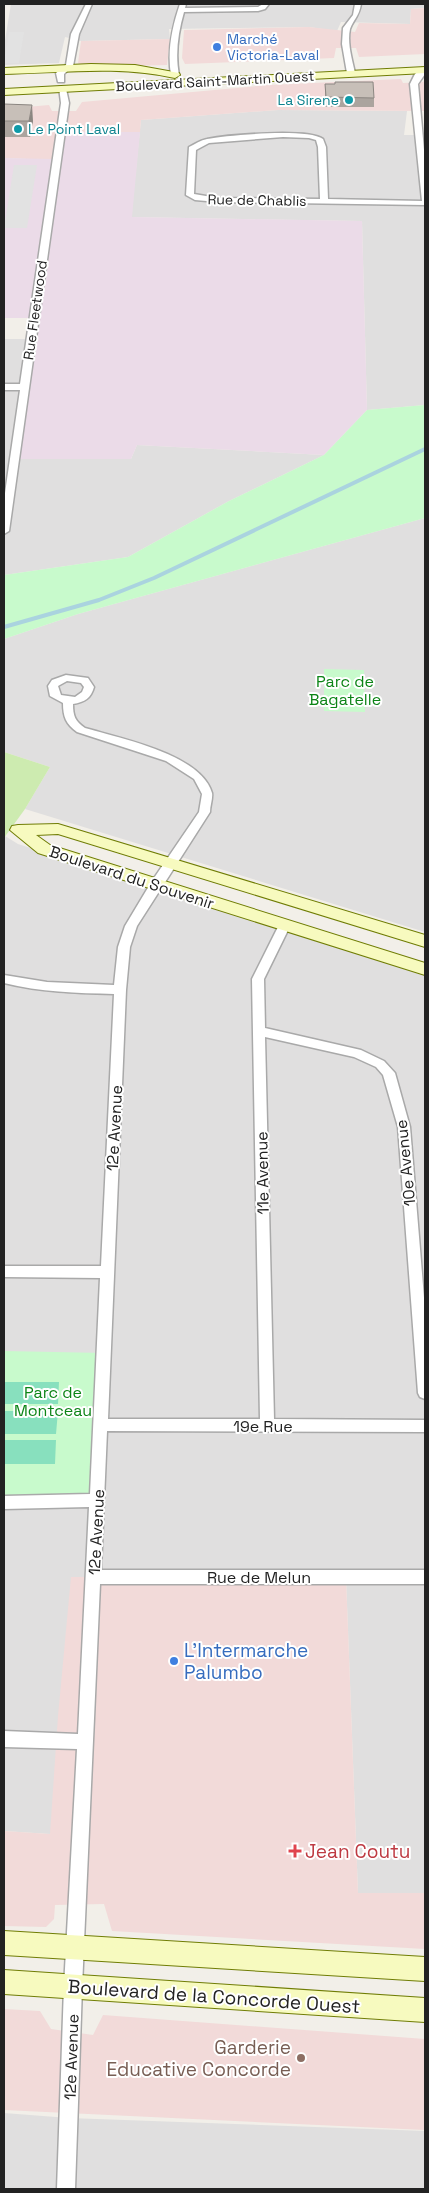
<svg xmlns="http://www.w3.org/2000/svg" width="429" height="2193" font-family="'Space Grotesk',sans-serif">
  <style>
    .residential { fill: #e0dfdf }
    .commercial { fill: #f2dad9 }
    .industrial { fill: #ebdbe8 }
    .grass { fill: #cdebb0 }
    .park { fill: #c8facc }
    .pitch { fill: #88e0be }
    .parking { fill: #e2e2e2 }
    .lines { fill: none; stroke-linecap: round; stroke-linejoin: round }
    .stream { stroke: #aad3df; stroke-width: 4 }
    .street-casing { stroke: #a9a9a9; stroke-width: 3 }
    .secondary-casing { stroke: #707d05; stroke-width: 2 }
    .street { fill: #fff; fill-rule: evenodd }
    .secondary { fill: #f7fabf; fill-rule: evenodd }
    .wall { fill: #aba49e }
    .shaded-wall { fill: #8b8681 }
    .building { fill: #c7bfb8; stroke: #8b8681 }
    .shop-dot { fill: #3f7fe0; stroke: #fff; stroke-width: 2 }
    .culture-dot { fill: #0f9aa8; stroke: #fff; stroke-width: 2 }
    .health-dot { fill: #e0444e; stroke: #fff; stroke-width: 2 }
    .education-dot { fill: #8d6e63; stroke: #fff; stroke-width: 2 }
    .labels { text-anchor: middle; stroke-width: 4; stroke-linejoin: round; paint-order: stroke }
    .far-shop-label { font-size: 14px; fill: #366cbe; stroke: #fff; text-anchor: start }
    .far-street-label { font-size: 14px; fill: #222; stroke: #fff }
    .far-culture-label { font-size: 14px; fill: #0d838f; stroke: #fff; text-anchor: end }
    .park-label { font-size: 16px; fill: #0c8416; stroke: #fff }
    .street-label { font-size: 16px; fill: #222; stroke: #fff }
    .near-shop-label { font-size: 19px; fill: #366cbe; stroke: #fff; text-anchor: start }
    .near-health-label { font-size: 19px; fill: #be3a42; stroke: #fff; text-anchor: start }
    .near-street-label { font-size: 19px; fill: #222; stroke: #fff }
    .near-education-label { font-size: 19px; fill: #785e54; stroke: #fff; text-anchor: end }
  </style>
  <rect width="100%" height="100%" fill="#f2efe9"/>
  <path class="residential" d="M11,4H425V8L411,9L410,24L341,22L337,31L309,27L169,29L170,39L81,41L65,37L59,63L4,65V46Z
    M278,110L407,111L404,135H425V405L367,410L362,221L131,217L141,120Z
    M4,339H30L14,459H131L137,445L324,455L229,501L128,557L4,575Z
    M425,518V932L25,809L50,767L4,752V639L78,614Z
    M5,836L18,844L425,974V1893H358L346,1578L50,1834L4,1831Z
    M4,2113L69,2118L425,2131V2189H4Z"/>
  <path class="commercial" d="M425,8V54L359,57L356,48H336L334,58L185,64L182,58L184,30L309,27L355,32L359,23L410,24L411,9Z
    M170,39L167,65L85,67L78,63L81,41Z
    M401,79L403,83L423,82L425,79V111L278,110L141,120L140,132H58L53,160L4,158V109L49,105L52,111H76L82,102L269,85Z
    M71,1577H346L358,1893H425V1949L112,1931L104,1904L55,1905L54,1919L46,1927L4,1926V1831L50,1834L58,1716Z
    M4,2009L40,2011L51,2029L93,2035L103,2015L425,2039V2130L4,2110Z"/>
  <path class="industrial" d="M57,132H140L132,217L362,221L367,410L324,455L137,445L131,459H13L31,318H4V158L53,159Z"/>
  <path class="grass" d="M4,752L50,767L25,809L4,838Z"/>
  <path class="park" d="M425,405V518L78,614L4,639V575L128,557L229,501L324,455L367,410Z
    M324,669L364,670L365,712L324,711Z
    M4,1351L104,1353L97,1500L4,1502Z"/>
  <path class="pitch" d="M4,1382H59L58,1404H4Z
    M4,1411H58L56,1434H4Z
    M4,1440H56L55,1464H4Z"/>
  <path class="parking" d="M9,32H24L19,63H4Z
    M14,165H37L27,228H4Z"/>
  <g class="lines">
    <path class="stream" d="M4,627L99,600L154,578L425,449"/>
    <defs>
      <path id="street" d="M86,4H92L79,34L73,66L64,74V82H58L56,73L66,65L71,34Z
        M180,4H186L185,8L258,7L263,4H269L265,9L258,11L184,12C178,33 175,54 179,75L175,77L171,75C167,51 172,27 180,4Z
        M355,4H361C359,17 353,20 350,29C347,43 352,59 355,73L351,75L347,73L342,44L343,28L353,15Z
        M422,68H425V74L418,84L425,161V205L218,202L195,200L186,195L189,147C195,144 201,140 207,139C227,135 308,128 323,139L326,147L328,199L422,201L410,84L415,74ZM283,137L309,138L316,140L318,147L320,199L218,198L194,194L196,150L209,143Z
        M59,87L66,89L69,103L9,531L4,534V500L20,390H4V384H20L61,103Z
        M66,675L88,678L94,687C91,698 85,702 73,704C73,716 75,721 85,728C119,738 201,754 212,793C213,798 210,806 210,812L137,926L130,947L126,990L108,1419H260L252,979L280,923H288L290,926L264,979L265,1028L361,1050L384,1061L395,1073L410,1127L425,1310V1399L420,1397L418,1393L398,1127L383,1075L376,1067L354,1057L265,1037L274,1419L425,1420V1432L107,1431L101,1570H425V1584H100L82,1987L75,2189H57L64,1987L77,1749L4,1747V1731L78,1734L89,1507L4,1509V1496L90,1494L100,1278L4,1277V1266H101L114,994C77,993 40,992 4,983V975L47,982L114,985L118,947L125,926L152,881L199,812L202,794L194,779L166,761L77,732C66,724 63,717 63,703L50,696L48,686L52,680ZM67,681L81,683L84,687L82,692L75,697L61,695L58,686Z"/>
      <path id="secondary" d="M91,64L135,65L179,73L180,75L175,78C118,65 61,73 4,74V68Z
        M425,67V73L4,95V89Z
        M58,824L425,935V947L58,834L36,835L50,845L425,963V975L38,853L10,830L12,826L18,825Z
        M4,1931L425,1957V1981L4,1955Z
        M4,1970L425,1998V2022L4,1994Z"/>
    </defs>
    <use href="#street" class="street-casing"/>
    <use href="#secondary" class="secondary-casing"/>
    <use href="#street" class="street"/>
    <use href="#secondary" class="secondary"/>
  </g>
  <path class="wall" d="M325,84L374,98V107H325Z
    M4,104L33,121L30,137H4Z"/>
  <path class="shaded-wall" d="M32,105L33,121L30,137L29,121Z"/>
  <path class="building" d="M335,82H373L374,98L326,97L325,84H335Z
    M4,104L32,105L29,121H4Z"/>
  <g class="shop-dot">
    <circle cx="217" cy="47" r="5"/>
    <circle cx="174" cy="1661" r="5"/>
  </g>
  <g class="culture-dot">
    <circle cx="349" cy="100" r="5"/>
    <circle cx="18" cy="129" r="5"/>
  </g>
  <path class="health-dot" d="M292.5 1843.5h5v5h5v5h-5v5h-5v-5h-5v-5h5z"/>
  <circle class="education-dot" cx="301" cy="2058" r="5"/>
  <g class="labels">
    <g class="far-shop-label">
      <text x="227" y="44">Marché<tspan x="227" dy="16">Victoria-Laval</tspan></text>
    </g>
    <g class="far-street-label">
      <text transform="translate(215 81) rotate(-3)" y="5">Boulevard Saint-Martin Ouest</text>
      <text transform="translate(257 200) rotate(1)" y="5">Rue de Chablis</text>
      <text transform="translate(35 310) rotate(-82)" y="5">Rue Fleetwood</text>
    </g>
    <g class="far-culture-label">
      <text x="339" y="105">La Sirene</text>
      <text x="28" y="134" text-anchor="start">Le Point Laval</text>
    </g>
    <g class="park-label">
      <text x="345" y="687">Parc de<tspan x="345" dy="18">Bagatelle</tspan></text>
      <text x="53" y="1398">Parc de<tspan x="53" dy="18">Montceau</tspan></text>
    </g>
    <g class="street-label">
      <text transform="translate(132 877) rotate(18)" y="6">Boulevard du Souvenir</text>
      <text transform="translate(114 1128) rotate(-87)" y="6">12e Avenue</text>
      <text transform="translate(405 1163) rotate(-96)" y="6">10e Avenue</text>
      <text transform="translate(262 1173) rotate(-91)" y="6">11e Avenue</text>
      <text x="263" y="1432">19e Rue</text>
      <text transform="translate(96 1532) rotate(-87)" y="6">12e Avenue</text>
      <text x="259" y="1583">Rue de Melun</text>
      <text transform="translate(71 2057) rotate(-88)" y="6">12e Avenue</text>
    </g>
    <g class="near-shop-label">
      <text x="184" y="1657">L'Intermarche<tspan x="184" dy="22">Palumbo</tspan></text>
    </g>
    <g class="near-health-label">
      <text x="305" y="1858">Jean Coutu</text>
    </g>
    <g class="near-street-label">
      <text transform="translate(214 1996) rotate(4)" y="7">Boulevard de la Concorde Ouest</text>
    </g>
    <g class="near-education-label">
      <text x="291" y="2054">Garderie<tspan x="291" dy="22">Educative Concorde</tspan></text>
    </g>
  </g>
  <rect width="429" height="2193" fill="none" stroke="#222222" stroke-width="10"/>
</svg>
